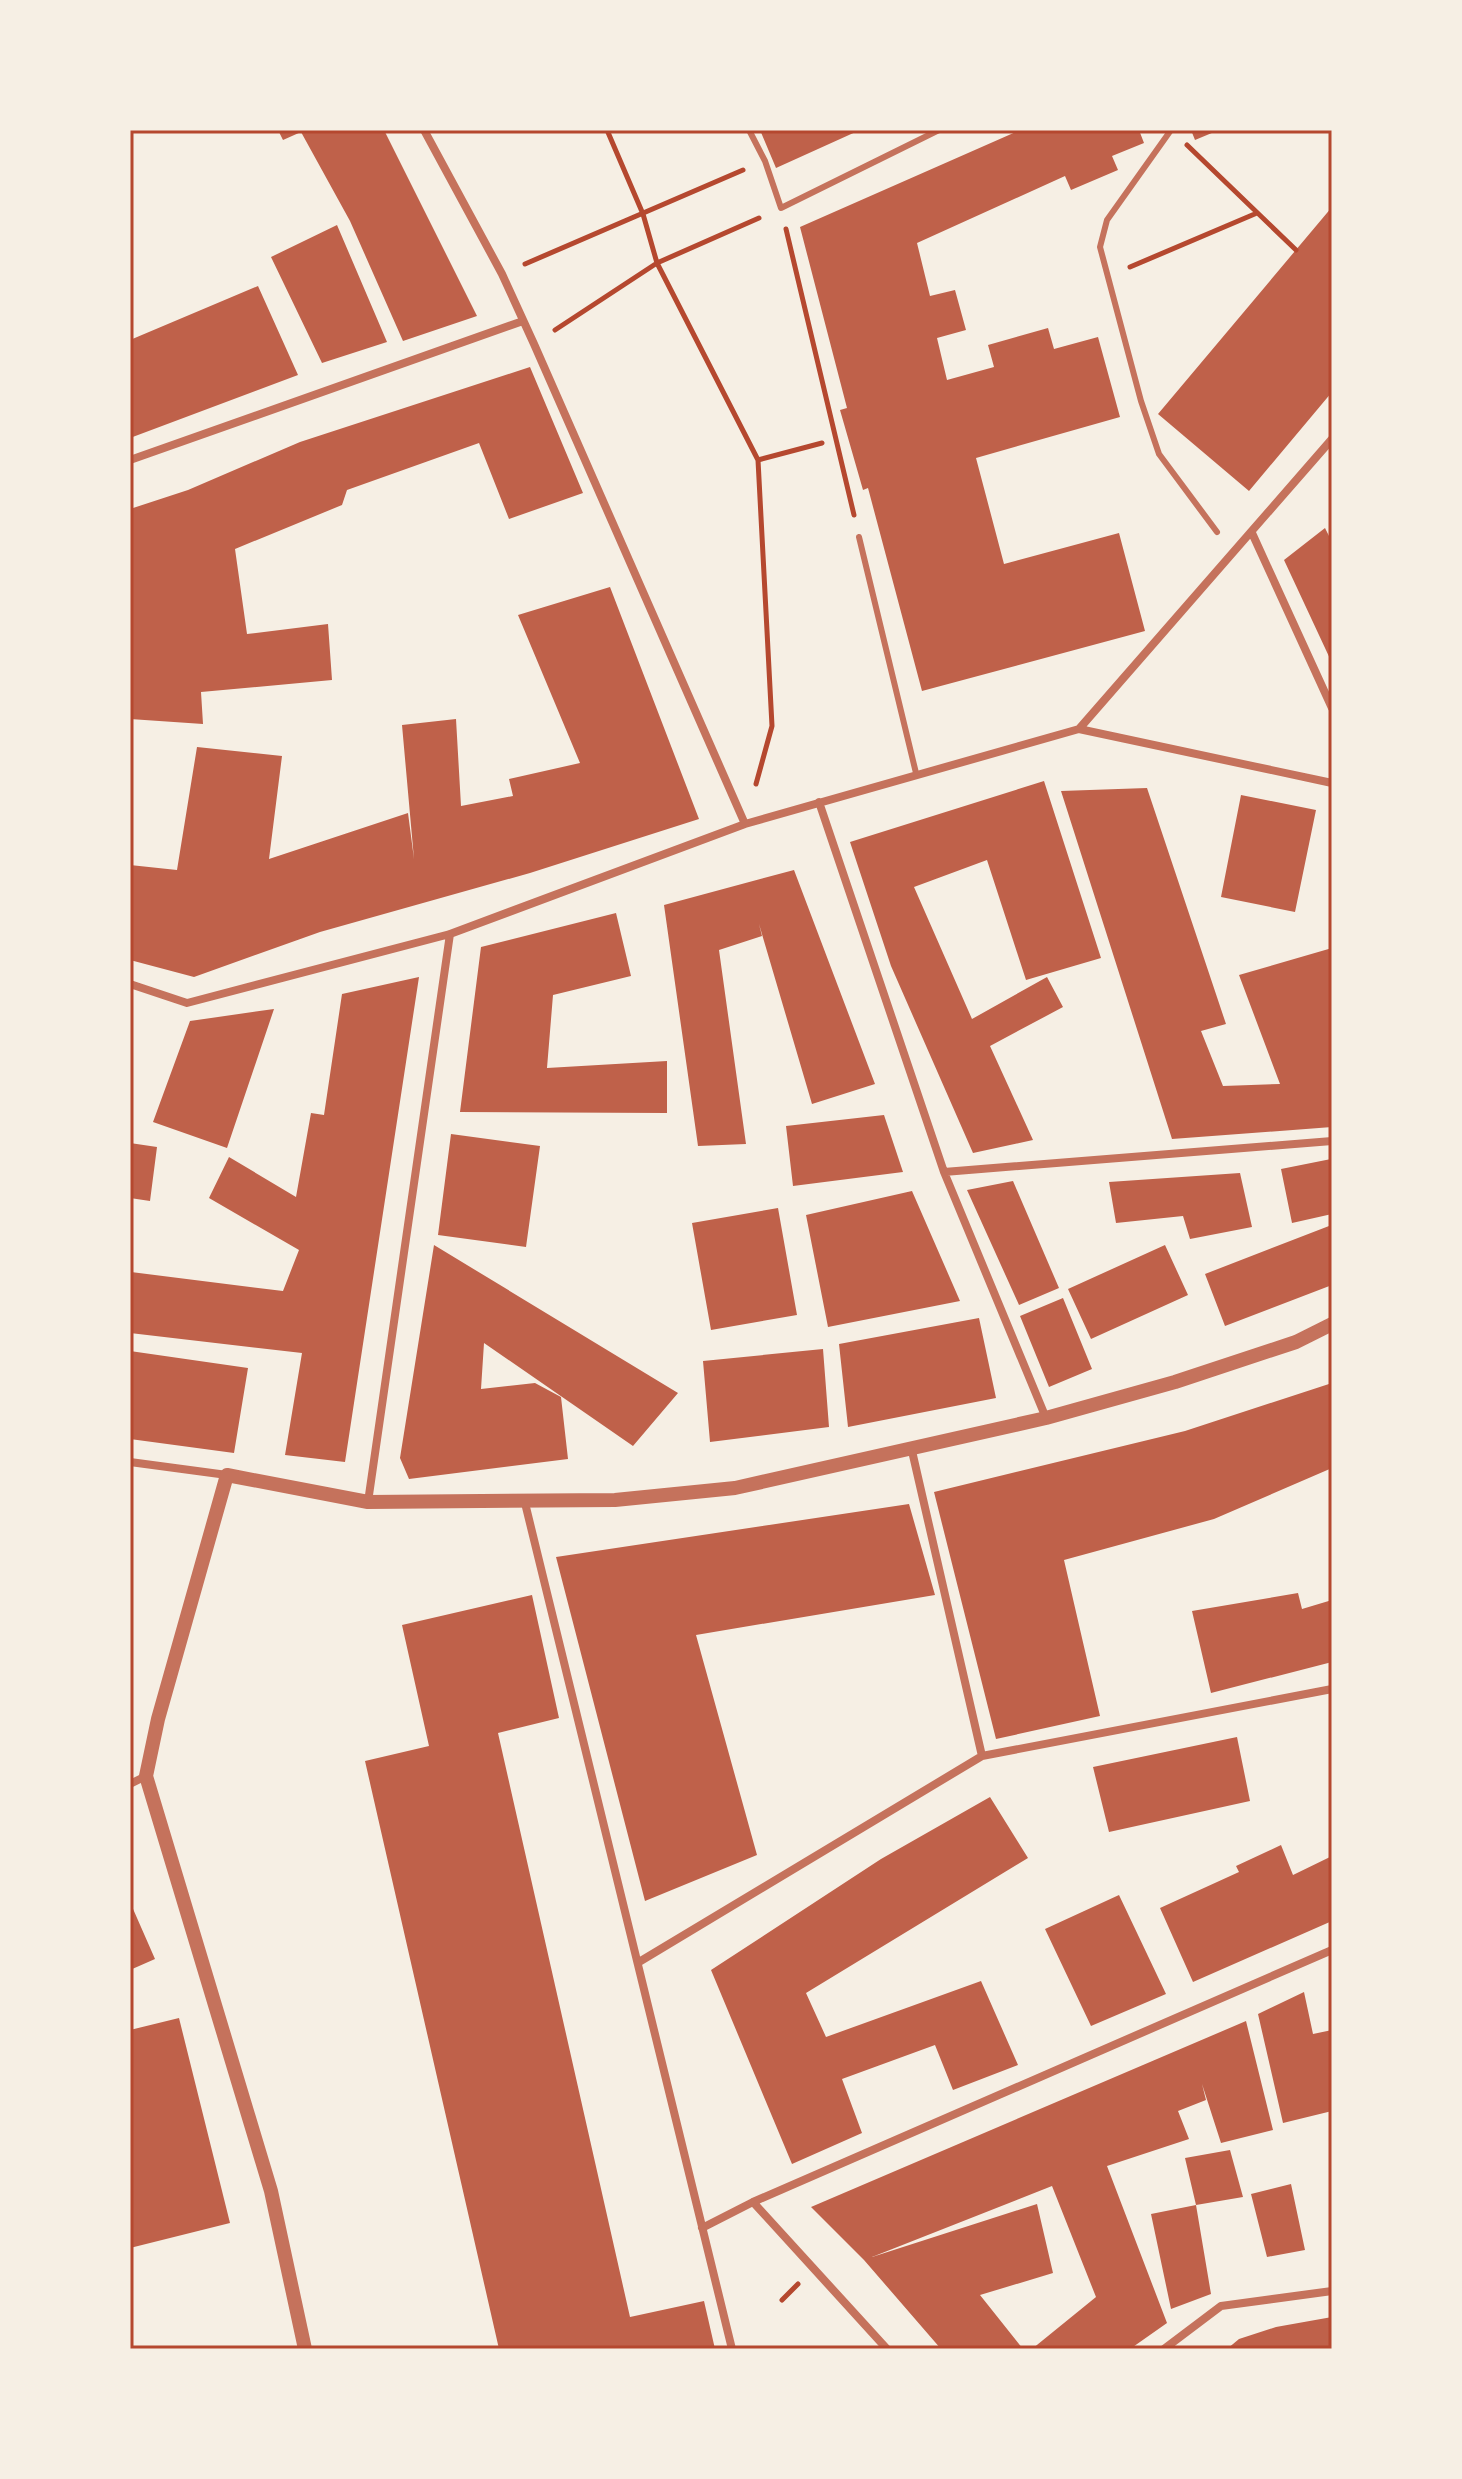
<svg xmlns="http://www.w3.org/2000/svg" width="1462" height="2479" font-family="'Playfair Display',serif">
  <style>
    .building { fill: #bf614a }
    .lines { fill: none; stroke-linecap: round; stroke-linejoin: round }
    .path { stroke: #b5482f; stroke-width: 5 }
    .service { stroke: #c5725c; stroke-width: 6 }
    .minor { stroke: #c5725c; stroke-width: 8 }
    .tertiary { stroke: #c5725c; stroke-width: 14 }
    .neatline { fill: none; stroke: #b5482f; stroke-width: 3 }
  </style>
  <rect width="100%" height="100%" fill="#f6efe4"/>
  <path class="building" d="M278,130H384L477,316L403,341L350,221L301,132L283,140Z
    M760,130H860L776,168Z
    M1020,130H1139L1144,143L1112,156L1118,170L1071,190L1065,176L917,243L930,296L955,290L966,330L937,338L947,380L994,367L988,345L1048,328L1054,349L1098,337L1120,417L976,458L1004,564L1119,533L1145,631L922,691L868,488L863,490L840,410L847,408L800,227Z
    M1191,130H1219L1195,140Z
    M1332,207V392L1249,491L1158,414Z
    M337,225L387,342L322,363L271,257Z
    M258,286L298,375L130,438V340Z
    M530,367L583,493L509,519L479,443L347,490L342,505L235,549L247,634L328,624L332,680L201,692L203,724L130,719V509L188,490L300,442Z
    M1325,528L1332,542V663L1284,560Z
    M610,587L699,819L530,873L320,932L194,977L130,960V865L177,870L197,747L282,756L269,859L408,813L414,859L402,725L456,719L461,806L513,796L509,779L580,763L518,615Z
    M1044,781L1101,958L1026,980L987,860L914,887L972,1019L1047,977L1063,1007L990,1046L1033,1140L973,1153L891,966L850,842Z
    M1147,788L1226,1024L1201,1031L1223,1086L1280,1084L1239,975L1332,948V1127L1172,1139L1061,791Z
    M1241,795L1316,810L1295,912L1221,897Z
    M794,870L875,1084L812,1104L759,924L762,936L719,950L746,1144L698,1146L664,905Z
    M616,913L631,976L553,995L547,1068L667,1061V1113L460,1112L481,947Z
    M419,977L345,1462L285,1455L302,1353L130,1333L131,1272L283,1291L299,1250L209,1198L229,1157L296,1197L311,1113L324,1115L342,994Z
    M274,1009L227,1148L153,1122L190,1021Z
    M884,1115L903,1172L793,1186L786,1126Z
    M451,1134L540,1146L526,1247L438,1235Z
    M130,1143L157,1147L150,1201L130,1198Z
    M1331,1159L1332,1214L1292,1223L1281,1169Z
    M1240,1173L1252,1227L1190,1239L1183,1216L1116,1223L1109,1182Z
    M1013,1181L1059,1288L1019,1305L967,1190Z
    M912,1191L960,1301L828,1327L806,1215Z
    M778,1208L797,1315L711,1330L692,1223Z
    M1329,1226L1332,1285L1225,1326L1205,1274Z
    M434,1245L678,1393L633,1446L484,1343L481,1389L535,1383L561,1397L568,1459L409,1479L400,1458Z
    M1165,1245L1188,1295L1091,1339L1068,1289Z
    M1063,1298L1092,1369L1049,1387L1020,1316Z
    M979,1318L996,1398L848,1427L839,1344Z
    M823,1349L829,1427L710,1442L703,1361Z
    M130,1351L248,1368L234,1453L130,1439Z
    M1332,1383V1468L1214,1519L1064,1560L1100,1716L996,1739L934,1492L1185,1431Z
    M909,1504L935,1595L696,1635L757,1855L645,1901L556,1557Z
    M1298,1593L1302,1609L1332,1600V1662L1211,1693L1192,1611Z
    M532,1595L559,1718L498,1733L630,2317L704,2301L715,2349H577L576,2346L499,2349L365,1761L429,1746L402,1625Z
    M1237,1737L1250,1801L1109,1832L1093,1767Z
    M990,1797L1028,1858L806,1993L826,2037L981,1981L1018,2065L953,2090L935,2045L842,2079L862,2133L792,2164L711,1970L881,1859Z
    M1281,1845L1293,1875L1332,1856V1921L1193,1982L1160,1908L1239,1872L1236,1866Z
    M1119,1895L1166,1994L1091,2026L1045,1929Z
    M130,1902L155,1959L130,1970Z
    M1304,1992L1313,2034L1332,2030V2111L1283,2123L1258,2014Z
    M179,2018L230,2223L130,2248V2030Z
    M1246,2021L1273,2130L1221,2143L1202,2084L1206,2100L1178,2111L1189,2139L1107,2166L1167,2323L1130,2349H1032L1096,2297L1052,2186L872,2257L1037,2204L1053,2273L980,2295L1023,2349H941L864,2260L811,2207Z
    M1230,2150L1243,2197L1196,2205L1211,2294L1171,2309L1151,2214L1196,2205L1185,2158Z
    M1291,2184L1305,2250L1267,2257L1251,2194Z
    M1332,2317V2349H1227L1239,2339L1276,2327Z"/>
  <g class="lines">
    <path class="path" d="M607,130L643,214L657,263L758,460L772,726L756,784
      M1187,145L1296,250
      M786,229L854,515
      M525,264L743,170
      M1130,267L1257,213
      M555,330L657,263L759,218
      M758,460L822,443
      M782,2300L798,2284"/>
    <path class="service" d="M749,130L765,161L781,208L939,130
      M1171,130L1107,220L1100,247L1141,401L1159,454L1217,532
      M859,537L916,773"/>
    <path class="minor" d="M424,130L502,274L534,344L745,824
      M130,460L523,321
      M1252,533L1332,708
      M1079,729L1332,439
      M819,802L944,1172L1046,1418
      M130,984L187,1003L450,934L745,824L1079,729L1332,783
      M944,1172L1332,1141
      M912,1451L982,1756
      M130,1462L227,1475
      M368,1502L450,934
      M525,1503L732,2349
      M130,1784L146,1776
      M639,1962L982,1756L1332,1689
      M753,2202L887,2349
      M702,2228L753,2202L1332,1950
      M1164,2349L1221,2306L1332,2291"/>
    <path class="tertiary" d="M305,2349L271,2191L146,1776L158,1719L227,1475L368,1502L615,1500L735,1488L1046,1418L1175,1382L1296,1342L1332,1324"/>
  </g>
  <rect width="1462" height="2479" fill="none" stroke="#f6efe4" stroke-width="264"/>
  <rect x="132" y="132" width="1198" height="2215" class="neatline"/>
</svg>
